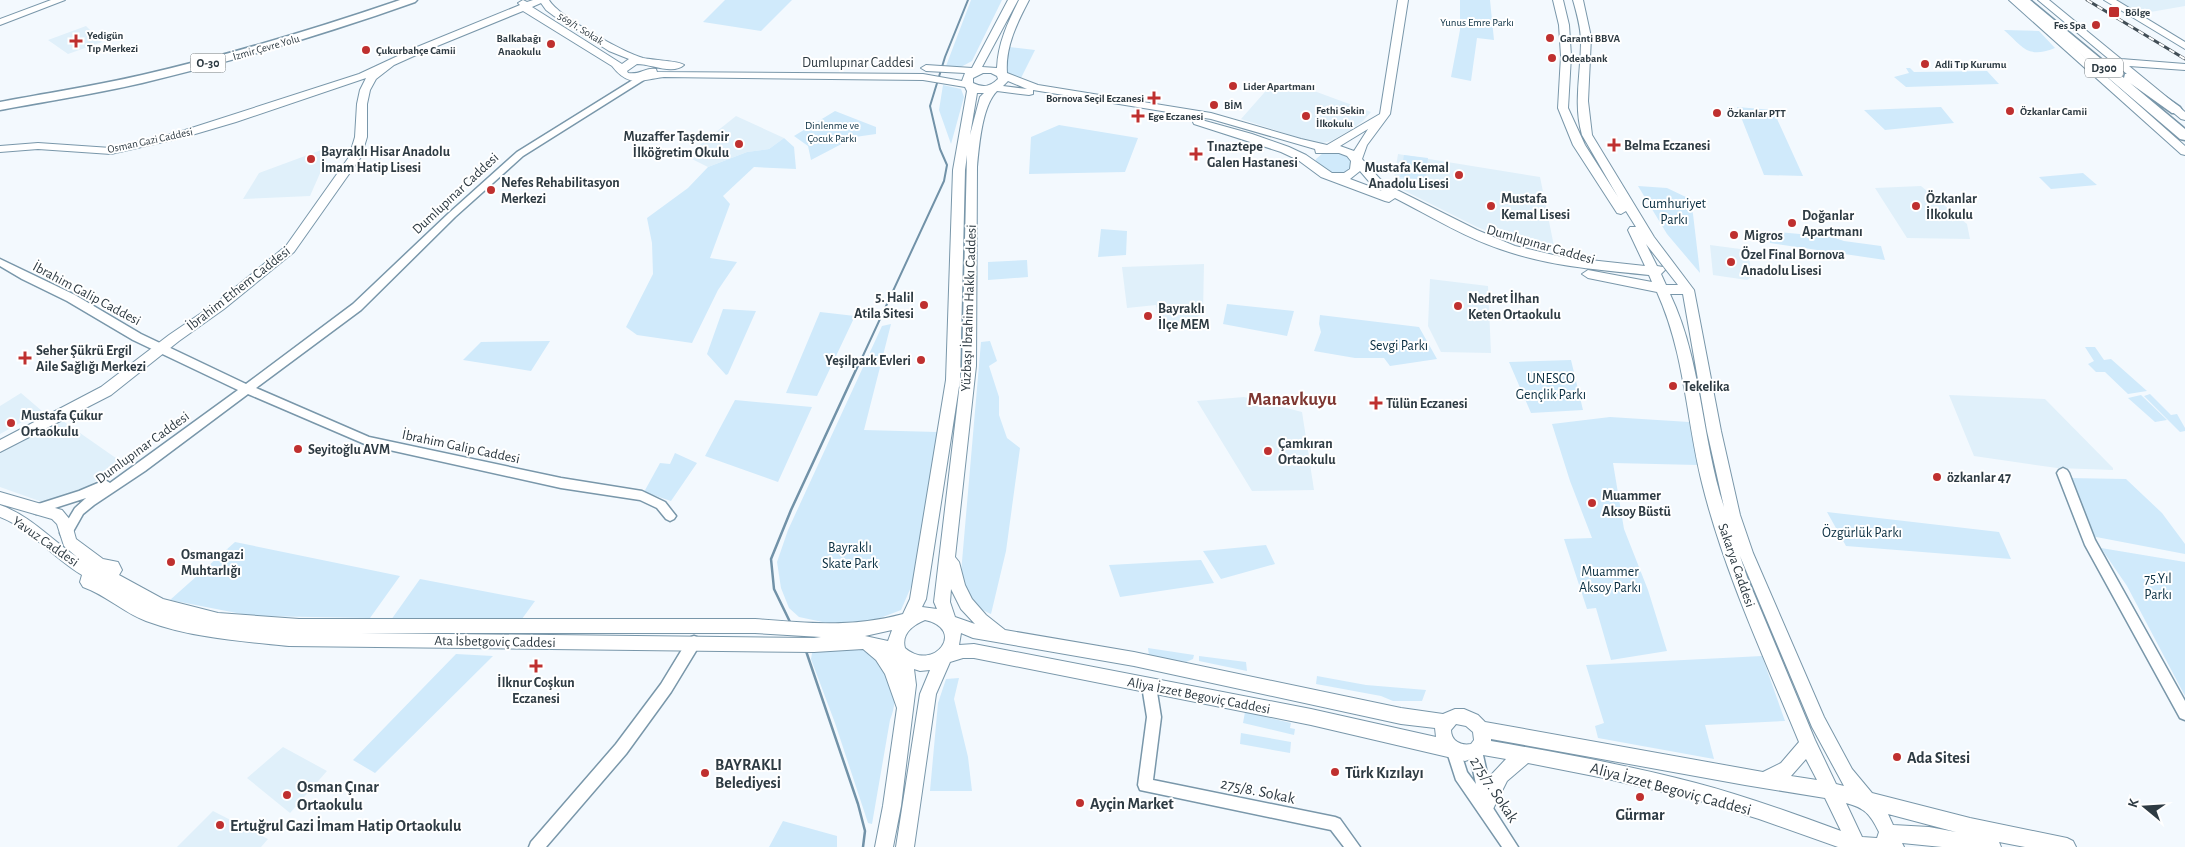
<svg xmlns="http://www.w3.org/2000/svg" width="2185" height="847" font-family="'Alegreya Sans',sans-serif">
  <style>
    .built { fill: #e0f0fa }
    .green { fill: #d0eafb }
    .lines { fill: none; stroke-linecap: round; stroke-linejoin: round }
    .stream-far1 { stroke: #7192a8; stroke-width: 2 }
    .stream { stroke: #7192a8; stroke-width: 2.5 }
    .minor-casing { stroke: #7997aa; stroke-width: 3 }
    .major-casing { stroke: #7997aa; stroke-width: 2 }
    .highway-casing { stroke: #7997aa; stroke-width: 3 }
    .minor { fill: #fff; fill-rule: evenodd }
    .major { fill: #fff; fill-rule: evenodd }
    .highway { fill: #fff; fill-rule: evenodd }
    .rail-casing { stroke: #424e56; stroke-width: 3 }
    .rail { stroke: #fff; stroke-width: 2; stroke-dasharray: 6; stroke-linecap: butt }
    .poi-dot { fill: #bf302f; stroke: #fff; stroke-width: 2 }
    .labels { text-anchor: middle; stroke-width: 4; stroke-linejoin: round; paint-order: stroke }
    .far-poi-label { font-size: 11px; font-weight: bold; fill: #2e3b43; stroke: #fff; text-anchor: start }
    .far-park-label { font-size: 11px; fill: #0a2f42; stroke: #fff }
    .far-street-label { font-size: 11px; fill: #2e3b43; stroke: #fff }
    .shield { fill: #fff; stroke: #6d767b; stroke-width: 1 }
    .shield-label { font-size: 12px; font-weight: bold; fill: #2e3b43 }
    .street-label { font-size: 14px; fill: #2e3b43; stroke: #fff }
    .poi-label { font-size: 14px; font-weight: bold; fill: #2e3b43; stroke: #fff; text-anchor: start }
    .park-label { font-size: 14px; fill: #0a2f42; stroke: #fff }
    .near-poi-label { font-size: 16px; font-weight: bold; fill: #2e3b43; stroke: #fff; text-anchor: start }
    .near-street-label { font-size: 16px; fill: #2e3b43; stroke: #fff }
    .district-label { font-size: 19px; font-weight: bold; fill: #7e3732; stroke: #fff }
  </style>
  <rect width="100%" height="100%" fill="#f3f9fe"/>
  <path class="built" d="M2115,0H2185V6L2139,14Z
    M86,26L102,42L68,54L48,40Z
    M1271,85L1306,88L1371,112L1363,121L1352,129L1331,141L1318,144L1241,119Z
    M736,116L784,138L769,149L747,152L708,167L686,156Z
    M332,146L310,196L243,199L259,173Z
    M1398,154L1540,177L1555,251L1516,242L1477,227L1393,185Z
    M1921,186L1967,224L1970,239L1907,238L1875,188Z
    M1710,245L1748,250L1752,277L1747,280L1713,275Z
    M1204,264L1203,313L1192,321L1160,326L1156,305L1127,308L1122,267Z
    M1430,279L1488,286L1491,353L1441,352L1428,326Z
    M21,393L42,411L0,434V406Z
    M1949,395L2045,399L2113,468V470L2057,468L1974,456Z
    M1244,397L1302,412L1314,490L1252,491L1197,401Z
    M60,419L123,463L78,493L45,503L0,487V453Z
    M283,747L327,771L290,813L247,778Z
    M213,811L268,839L261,847H177Z"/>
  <path class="green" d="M725,0H792L761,31L703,22Z
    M971,0H1002L972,61L959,68L946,66Z
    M1460,0H1490L1494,40L1477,38L1471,81L1451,77L1460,30Z
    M2004,30L2039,31L2055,48C2027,59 2023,47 2004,30Z
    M1009,47L1035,50L1020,80L1010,76L1005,69Z
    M1906,68H1910L1914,72L1987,71L1999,84L1906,87L1894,77L1909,73Z
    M943,85L961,89L964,97L951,144L939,110Z
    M1737,107L1773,110L1803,176L1764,175Z
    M1941,107L1954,123L1885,130L1864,110Z
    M835,111L876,127V134L855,137L811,160L808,146L794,136Z
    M1059,125L1138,138L1125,172L1029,174L1031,137Z
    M784,138L794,147L796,169L754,167L723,196L730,204L710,258L737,262L718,290L692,343L637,335L626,327L653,274L652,243L647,218L688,188L708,167L747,152L769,149Z
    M1336,152L1347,156L1354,163L1348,173L1331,175L1315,163L1316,159L1323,153Z
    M1404,155L1428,158L1425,180L1400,177Z
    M2083,173L2097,185L2051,189L2039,177Z
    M1638,186L1667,188L1688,198L1693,214L1700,273L1667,234Z
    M1101,229L1127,231L1126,255L1098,257Z
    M1768,231L1832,237L1844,241L1881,246L1885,260L1770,243Z
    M1027,260L1028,277L988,280V262Z
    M1227,304L1294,311L1287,336L1223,324Z
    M723,309L756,311L728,374L726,375L707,354Z
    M820,312L855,316L817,396L786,393Z
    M1320,315L1419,327L1437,359L1390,366L1384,358H1355L1314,351L1321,332L1319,324Z
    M891,324L864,430L937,432L914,580L901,610L875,620L832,624L799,617L789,608L781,588L777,562L788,530L882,326Z
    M550,341L531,371L463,360L481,342Z
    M990,341L997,361L989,366L999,397V415L1007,438L1020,448L1006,551L991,614C969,604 967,595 961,573L981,342Z
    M2085,347H2095L2104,360L2111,359L2147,391L2128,394L2105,372H2096L2088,364L2094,361Z
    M1571,360L1583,410L1531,413L1509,362Z
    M2150,394L2171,415L2177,414L2185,428V431L2180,432L2144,396Z
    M2141,395L2167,420L2155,422L2128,398Z
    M735,400L812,407L778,482L705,456Z
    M1610,417L1689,422L1698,465L1613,463L1624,529L1648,590L1667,651L1611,660L1596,608L1587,609L1564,539L1592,538L1570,481L1552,424Z
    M675,453L697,463L671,501L644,492L660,463L670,464Z
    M2067,478L2126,479L2162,513L2185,544V554L2091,536Z
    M1827,512L1999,532L2011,559L1846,546Z
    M235,542L400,576L370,618L252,616L170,600Z
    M1266,545L1275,564L1221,579L1203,551Z
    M2101,548L2185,562V696L2127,586Z
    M1201,560L1214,583L1120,597L1109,565Z
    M420,579L535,601L519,623L391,620Z
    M826,646C835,646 852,643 861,646C873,652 893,684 894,697C895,705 893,712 890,720L872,824L868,823L835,723L811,659L812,653Z
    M1148,648L1194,655L1193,659L1186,662L1149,656Z
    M456,654L493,656L375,773L353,760Z
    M1199,656L1246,662L1247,671L1199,661Z
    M1762,656L1785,721L1705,725L1714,759L1598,738L1595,726L1604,723L1586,665Z
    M1317,676L1366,685L1426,690L1422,701H1393L1381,696L1316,684Z
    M959,678L954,699L968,757L972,791H930L938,703L946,679Z
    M1245,712L1291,723L1290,728L1295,729L1294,735L1243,723Z
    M1241,733L1291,742L1290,753L1240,744Z
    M783,821L837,836V847H769Z"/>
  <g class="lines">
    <path class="stream-far1" d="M861,360L944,181L947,165L940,149L930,106L945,57L968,0"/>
    <path class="stream" d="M791,624L774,589L771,559L791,510L861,359
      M806,651L858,804L865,831L863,847"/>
    <defs>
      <path id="minor" d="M644,73L647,74V78L523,156L455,217L361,310L256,388L369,437L561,478L642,491L665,502L676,516L674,519L670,521L666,519L657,508L640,500L561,488L367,445L248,394L145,471L94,505L83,514L70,537L66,538L62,537L60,533L75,508L86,498L36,514L32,512L30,509L32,506L79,491L105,480L110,483L238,390L133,340L67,301L22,279L0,266V259L75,295L141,334L246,384L353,304L449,213L517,152Z
        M2063,468L2067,470L2069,473L2095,540L2185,701V720L2180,718L2085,545L2057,473L2059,470Z
        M694,636L699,638L700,642L699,646L671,692L626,754L546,847H529L531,842L616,744L661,684L689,638Z
        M1149,680L1154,682L1156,686L1161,717L1153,780L1335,817L1340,819L1360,847H1344L1331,830L1140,790L1138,785L1147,717L1142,686L1144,682Z
        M1453,743L1458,744L1467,772L1476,784L1469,751L1471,746L1476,745L1481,746L1494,805L1493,808L1518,847H1502L1456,780L1446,749L1448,744Z"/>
      <path id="major" d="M51,0H65L0,25V19Z
        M523,0L527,2L533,0H549C559,17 623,52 643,58C652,60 680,61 684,65C673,75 651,64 637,64L627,71L628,73C641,75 645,67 656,69L657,72L923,74L962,81L965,73L926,71L921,68L926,65L972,68L1008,0H1018L982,67L997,68C998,43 1008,22 1019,0H1029C1017,23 1005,47 1007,73L1038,85L1211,113L1301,139L1327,145L1380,114L1398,0H1408L1390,114L1367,145L1362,159L1380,179L1397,190L1477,230L1515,246L1562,257L1645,266L1628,230L1630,227H1636L1626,211L1621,214L1617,213L1573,145L1558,108L1561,56L1559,25L1553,0H1563L1569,25L1571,56L1568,108L1585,145L1618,197L1582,135C1573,104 1581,73 1581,42C1581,28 1577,14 1573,0H1583L1591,37L1588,101L1592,135L1654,237L1694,290L1721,431L1740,515L1753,553L1824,717L1852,769L1872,793L1970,818L2067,838L2073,841L2076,847H2025L1999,842L2001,847H1942L1902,843L1904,847H1838L1759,819L1697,800L1604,778L1528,763L1507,781L1493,809L1487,811L1481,809L1478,803L1491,775L1506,759L1483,755L1465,761L1311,725L974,658H963L950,662L936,694L914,847H896L920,694L930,670L920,671L914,669L916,685L901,806L893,847H875L883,806L897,708L885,674L876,660L863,649L814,652L289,646C241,641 192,638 146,621C124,613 106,595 83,587L80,582L82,575C53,558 31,529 0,517V505C31,516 50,539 77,557L64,546L57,524L52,519L0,504V492L62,510L71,521L76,539L103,559L118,562L122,570L119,575L163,599L218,613L299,619H755C808,623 851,628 903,614L910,599L946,380L953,170L967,91L965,87L923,80L664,77C640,80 629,88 612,66L523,11L425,51L394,65L376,79L370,90L367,104V137L361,157L294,252L224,309L179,341L111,395L0,452V440L101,387L169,335L216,303L286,246L349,157L355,137L357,104L360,90L366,78L236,122L185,137L111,154L38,149L0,152V146L38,143L111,148L179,132L359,74L417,47L520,5L518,3ZM541,3L546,10L554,16L609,51L629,59L622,64L532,7ZM983,73H991L997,76L998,79C990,87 983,88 973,83V78ZM1008,81L1027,89L1003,86ZM1033,90L1211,119L1315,149L1316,153H1339L1347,156L1351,161L1350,169L1344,173H1332L1306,155L1289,147L1252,134L1198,119L1193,122L1194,124L1281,152L1298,160L1321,177L1385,201L1389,202L1395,198C1432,217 1469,240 1509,252C1554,267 1602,270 1649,275L1652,282L1588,270L1582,274L1588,278L1657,292C1685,354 1686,418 1702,483C1724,572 1764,657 1799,742L1781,763L1763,772L1485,722L1478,715L1464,709H1455L1443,714L1401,708L1134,652L1005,630L986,615L972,599L965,585L959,562L955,557L976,366L977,167C979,146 982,106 997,91L1029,95L1033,94ZM977,93H984L980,97L970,135ZM1368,129L1354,151L1340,146ZM967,155L962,366L934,602L937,609L922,607L926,599L960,380L965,170ZM1360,171L1372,185L1382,191L1350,179ZM1646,244L1678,285H1666L1661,274L1665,270L1663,267L1657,266ZM1670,294H1683L1707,431L1724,507C1701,437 1702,361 1670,294ZM1740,556L1812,727L1844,786L1836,784L1815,740L1747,577ZM951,589L961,609L975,624L955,617L950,602ZM925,620C967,629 934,673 905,648C901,634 913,625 925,620ZM892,630L888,641L865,636ZM361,633H755L821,637L814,638ZM961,633L973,638L1134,666L1401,724L1435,728L1436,737L1311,709L974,644L959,645ZM1456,724L1466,726L1473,732L1474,740L1471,744C1461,746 1451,741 1451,730ZM1491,739L1745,785L1825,798L1841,831C1793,813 1745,796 1696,783C1628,765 1559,753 1491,741ZM1806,759L1817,780L1791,776ZM1846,803C1865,808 1870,814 1879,832L1877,838L1862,837ZM1888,814L1956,832L1929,827L1893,825Z
        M2009,0H2020L2185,146V155L2181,154Z
        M2038,0H2049L2121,59L2185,64V70L2129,66L2185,112V120L2181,119Z
        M2104,0H2116L2185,42V49Z"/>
      <path id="highway" d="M400,0H417L415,2C325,34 234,61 142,83C95,94 47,101 0,110V102C47,93 95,86 142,75C229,55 315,29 400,0Z
        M2017,0H2030L2124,78L2125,74H2133L2180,107L2182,110L2180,113H2172L2130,83L2185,129V140L2180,139Z"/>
    </defs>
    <use href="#minor" class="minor-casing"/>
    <use href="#major" class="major-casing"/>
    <use href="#highway" class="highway-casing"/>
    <use href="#minor" class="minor"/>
    <use href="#major" class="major"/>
    <use href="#highway" class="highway"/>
    <defs>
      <path id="rail" d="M2087,0L2185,59"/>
    </defs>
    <use href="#rail" class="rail-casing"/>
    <use href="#rail" class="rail"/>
  </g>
  <g class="poi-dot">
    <rect x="2108" y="6" width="12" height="12" rx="2.5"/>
    <circle cx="2096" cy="25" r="5"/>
    <circle cx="1550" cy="38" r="5"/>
    <path d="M73.5 33.5h5v5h5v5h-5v5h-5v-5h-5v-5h5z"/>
    <circle cx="551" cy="44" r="5"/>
    <circle cx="366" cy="50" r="5"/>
    <circle cx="1552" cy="58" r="5"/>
    <circle cx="1925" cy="64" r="5"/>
    <circle cx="1233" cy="86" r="5"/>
    <path d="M1151.5 90.5h5v5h5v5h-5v5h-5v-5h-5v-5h5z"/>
    <circle cx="1214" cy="105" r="5"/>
    <circle cx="2010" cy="111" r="5"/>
    <circle cx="1717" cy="113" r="5"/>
    <path d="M1135.5 108.5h5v5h5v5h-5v5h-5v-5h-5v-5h5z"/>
    <circle cx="1306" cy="116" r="5"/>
    <circle cx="739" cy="144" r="5"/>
    <path d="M1611.5 137.5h5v5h5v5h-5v5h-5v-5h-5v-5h5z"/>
    <path d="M1193.5 146.5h5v5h5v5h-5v5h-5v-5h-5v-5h5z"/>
    <circle cx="311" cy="159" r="5"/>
    <circle cx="1459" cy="175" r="5"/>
    <circle cx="491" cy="190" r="5"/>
    <circle cx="1491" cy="206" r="5"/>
    <circle cx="1916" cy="206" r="5"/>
    <circle cx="1792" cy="223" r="5"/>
    <circle cx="1734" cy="235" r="5"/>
    <circle cx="1731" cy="262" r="5"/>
    <circle cx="924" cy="305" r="5"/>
    <circle cx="1458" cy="306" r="5"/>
    <circle cx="1148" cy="316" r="5"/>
    <path d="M22.5 350.5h5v5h5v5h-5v5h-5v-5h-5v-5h5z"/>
    <circle cx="921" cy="360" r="5"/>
    <circle cx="1673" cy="386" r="5"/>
    <path d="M1373.5 395.5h5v5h5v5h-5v5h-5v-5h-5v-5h5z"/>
    <circle cx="11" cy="423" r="5"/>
    <circle cx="298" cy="449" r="5"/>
    <circle cx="1268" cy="451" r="5"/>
    <circle cx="1937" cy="477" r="5"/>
    <circle cx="1592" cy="503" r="5"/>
    <circle cx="171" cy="562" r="5"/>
    <path d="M533.5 658.5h5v5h5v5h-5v5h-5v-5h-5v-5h5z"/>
    <circle cx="1897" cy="757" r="5"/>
    <circle cx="1335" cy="772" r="5"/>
    <circle cx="705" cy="773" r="5"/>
    <circle cx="287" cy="795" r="5"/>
    <circle cx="1640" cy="797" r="5"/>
    <circle cx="1080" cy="803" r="5"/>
    <circle cx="220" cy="825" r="5"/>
  </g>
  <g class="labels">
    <g class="far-poi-label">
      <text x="2125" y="16">Bölge</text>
      <text x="2086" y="29" text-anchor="end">Fes Spa</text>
      <text x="87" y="39">Yedigün<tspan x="87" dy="13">Tıp Merkezi</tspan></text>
      <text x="541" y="42" text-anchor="end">Balkabağı<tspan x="541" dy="13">Anaokulu</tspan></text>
      <text x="1560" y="42">Garanti BBVA</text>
      <text x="376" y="54">Çukurbahçe Camii</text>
      <text x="1562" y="62">Odeabank</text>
      <text x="1935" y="68">Adli Tıp Kurumu</text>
      <text x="1243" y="90">Lider Apartmanı</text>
      <text x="1144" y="102" text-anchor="end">Bornova Seçil Eczanesi</text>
      <text x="1224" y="109">BİM</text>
      <text x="1316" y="114">Fethi Sekin<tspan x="1316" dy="13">İlkokulu</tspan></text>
      <text x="2020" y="115">Özkanlar Camii</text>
      <text x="1727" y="117">Özkanlar PTT</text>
      <text x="1148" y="120">Ege Eczanesi</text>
    </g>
    <g class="far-park-label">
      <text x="1477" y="26">Yunus Emre Parkı</text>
      <text x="832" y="129">Dinlenme ve<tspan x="832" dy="13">Çocuk Parkı</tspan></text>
    </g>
    <g class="far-street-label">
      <text transform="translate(581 28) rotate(32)" y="4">569/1. Sokak</text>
      <text transform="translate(266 47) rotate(-16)" y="4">İzmir Çevre Yolu</text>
      <text transform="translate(150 140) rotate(-12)" y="4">Osman Gazi Caddesi</text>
    </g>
    <g class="shield">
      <rect x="190.5" y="53.5" width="35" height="19" rx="4"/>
      <rect x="2085" y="58.5" width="38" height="19" rx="4"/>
    </g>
    <g class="shield-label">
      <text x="208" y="67">O-30</text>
      <text x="2104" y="72">D300</text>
    </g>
    <g class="street-label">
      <text x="858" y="67">Dumlupınar Caddesi</text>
      <text transform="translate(455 193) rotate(-43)" y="5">Dumlupınar Caddesi</text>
      <text transform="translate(1541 244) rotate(16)" y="5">Dumlupınar Caddesi</text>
      <text transform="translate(238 288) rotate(-38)" y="5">İbrahim Ethem Caddesi</text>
      <text transform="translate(87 293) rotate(28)" y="5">İbrahim Galip Caddesi</text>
      <text transform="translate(968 308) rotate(-88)" y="5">Yüzbaşı İbrahim Hakkı Caddesi</text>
      <text transform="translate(461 446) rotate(12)" y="5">İbrahim Galip Caddesi</text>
      <text transform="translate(142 447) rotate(-36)" y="5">Dumlupınar Caddesi</text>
      <text transform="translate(46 541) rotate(35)" y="5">Yavuz Caddesi</text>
      <text transform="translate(1737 565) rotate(71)" y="5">Sakarya Caddesi</text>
      <text transform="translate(495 641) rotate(1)" y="5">Ata İsbetgoviç Caddesi</text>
      <text transform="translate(1199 695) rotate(11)" y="5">Aliya İzzet Begoviç Caddesi</text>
    </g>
    <g class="poi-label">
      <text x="729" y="141" text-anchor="end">Muzaffer Taşdemir<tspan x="729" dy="16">İlköğretim Okulu</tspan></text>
      <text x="1624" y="150">Belma Eczanesi</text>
      <text x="1207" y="151">Tınaztepe<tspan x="1207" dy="16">Galen Hastanesi</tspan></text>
      <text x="321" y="156">Bayraklı Hisar Anadolu<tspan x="321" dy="16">İmam Hatip Lisesi</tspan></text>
      <text x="1449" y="172" text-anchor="end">Mustafa Kemal<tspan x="1449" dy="16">Anadolu Lisesi</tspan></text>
      <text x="501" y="187">Nefes Rehabilitasyon<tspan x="501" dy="16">Merkezi</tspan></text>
      <text x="1501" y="203">Mustafa<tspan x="1501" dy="16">Kemal Lisesi</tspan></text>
      <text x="1926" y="203">Özkanlar<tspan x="1926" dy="16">İlkokulu</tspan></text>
      <text x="1802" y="220">Doğanlar<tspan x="1802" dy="16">Apartmanı</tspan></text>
      <text x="1744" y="240">Migros</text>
      <text x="1741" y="259">Özel Final Bornova<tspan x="1741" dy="16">Anadolu Lisesi</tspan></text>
      <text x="914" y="302" text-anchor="end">5. Halil<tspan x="914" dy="16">Atila Sitesi</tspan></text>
      <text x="1468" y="303">Nedret İlhan<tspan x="1468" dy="16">Keten Ortaokulu</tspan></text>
      <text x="1158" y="313">Bayraklı<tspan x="1158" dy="16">İlçe MEM</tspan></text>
      <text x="36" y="355">Seher Şükrü Ergil<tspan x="36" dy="16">Aile Sağlığı Merkezi</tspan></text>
      <text x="911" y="365" text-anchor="end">Yeşilpark Evleri</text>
      <text x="1683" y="391">Tekelika</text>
      <text x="1386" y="408">Tülün Eczanesi</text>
      <text x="21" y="420">Mustafa Çukur<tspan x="21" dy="16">Ortaokulu</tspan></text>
      <text x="1278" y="448">Çamkıran<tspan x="1278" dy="16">Ortaokulu</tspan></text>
      <text x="308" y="454">Seyitoğlu AVM</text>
      <text x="1947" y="482">özkanlar 47</text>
      <text x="1602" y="500">Muammer<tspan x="1602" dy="16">Aksoy Büstü</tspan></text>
      <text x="181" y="559">Osmangazi<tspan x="181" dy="16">Muhtarlığı</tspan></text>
      <text x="536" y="687" text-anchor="middle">İlknur Coşkun<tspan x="536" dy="16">Eczanesi</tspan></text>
    </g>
    <g class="park-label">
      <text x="1674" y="208">Cumhuriyet<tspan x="1674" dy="16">Parkı</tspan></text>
      <text x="1399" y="350">Sevgi Parkı</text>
      <text x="1551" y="383">UNESCO<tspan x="1551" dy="16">Gençlik Parkı</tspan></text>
      <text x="1862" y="537">Özgürlük Parkı</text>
      <text x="850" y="552">Bayraklı<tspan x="850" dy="16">Skate Park</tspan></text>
      <text x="1610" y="576">Muammer<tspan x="1610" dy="16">Aksoy Parkı</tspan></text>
      <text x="2158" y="583">75.Yıl<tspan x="2158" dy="16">Parkı</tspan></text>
    </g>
    <g class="near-poi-label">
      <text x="1907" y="763">Ada Sitesi</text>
      <text x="715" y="770">BAYRAKLI<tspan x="715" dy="18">Belediyesi</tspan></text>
      <text x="1345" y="778">Türk Kızılayı</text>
      <text x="297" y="792">Osman Çınar<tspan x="297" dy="18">Ortaokulu</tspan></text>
      <text x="1090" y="809">Ayçin Market</text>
      <text x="1640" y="820" text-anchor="middle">Gürmar</text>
      <text x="230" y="831">Ertuğrul Gazi İmam Hatip Ortaokulu</text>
    </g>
    <g class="near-street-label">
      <text transform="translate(1671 788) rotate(15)" y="6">Aliya İzzet Begoviç Caddesi</text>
      <text transform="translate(1495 789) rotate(57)" y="6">275/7. Sokak</text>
      <text transform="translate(1258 790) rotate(12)" y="6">275/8. Sokak</text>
    </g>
    <g class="district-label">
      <text x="1292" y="405">Manavkuyu</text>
    </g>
  </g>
  <g transform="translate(2145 807) rotate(288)" stroke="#ffffff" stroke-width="4" paint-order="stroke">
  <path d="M0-4L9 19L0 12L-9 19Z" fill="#2e3b43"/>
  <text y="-8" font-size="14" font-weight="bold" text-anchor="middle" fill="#2e3b43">K</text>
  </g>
</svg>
